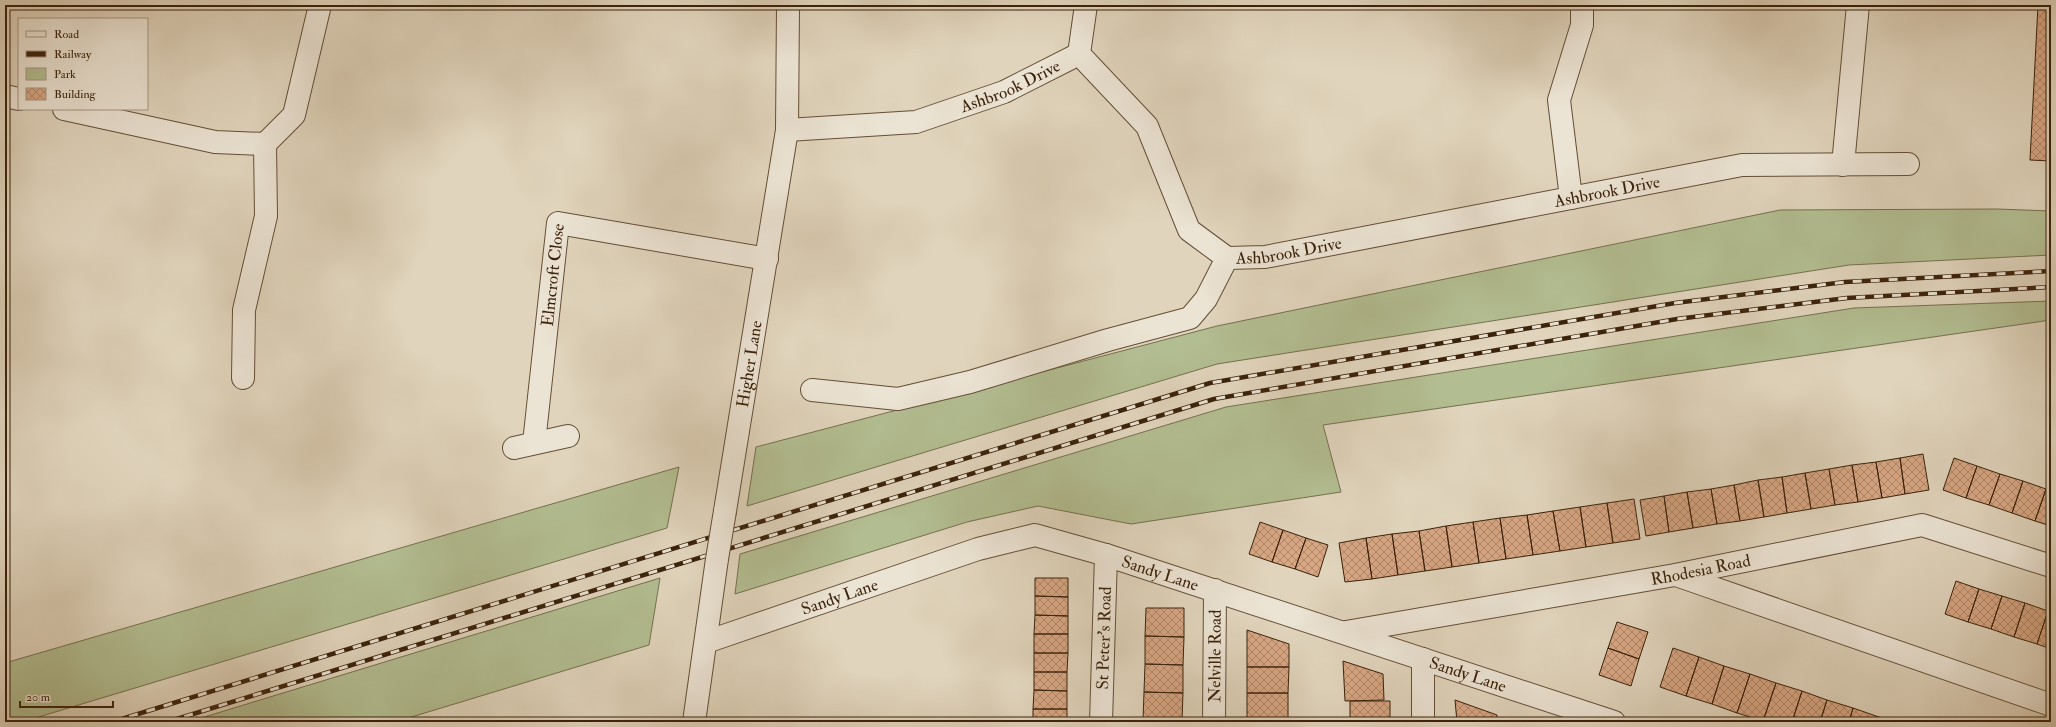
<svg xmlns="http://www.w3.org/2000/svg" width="2056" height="727" font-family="'IM FELL Double Pica',serif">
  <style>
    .green { fill: #b2bd91; stroke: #76704e }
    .building { fill: url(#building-cross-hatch); stroke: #3b220b }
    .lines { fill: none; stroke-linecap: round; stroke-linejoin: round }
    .minor-casing { stroke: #644e37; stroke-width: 24 }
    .minor { stroke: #ebe3d3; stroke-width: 22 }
    .rail-casing { stroke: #3b220b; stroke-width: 4.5 }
    .rail { stroke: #ebe3d3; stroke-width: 3; stroke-dasharray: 9; stroke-linecap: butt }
    .minor-bridge-casing { stroke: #644e37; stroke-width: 24; stroke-linecap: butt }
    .minor-bridge { stroke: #ebe3d3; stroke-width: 22 }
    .labels { text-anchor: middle; stroke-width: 3; stroke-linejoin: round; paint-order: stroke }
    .street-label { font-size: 17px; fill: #3b220b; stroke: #ebe3d3 }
  </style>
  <defs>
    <pattern id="building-cross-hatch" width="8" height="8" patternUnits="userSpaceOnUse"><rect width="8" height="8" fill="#d7a683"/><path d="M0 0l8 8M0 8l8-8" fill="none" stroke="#b08769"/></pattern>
  </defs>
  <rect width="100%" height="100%" fill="#e0d4bc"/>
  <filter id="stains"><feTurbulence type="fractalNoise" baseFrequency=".005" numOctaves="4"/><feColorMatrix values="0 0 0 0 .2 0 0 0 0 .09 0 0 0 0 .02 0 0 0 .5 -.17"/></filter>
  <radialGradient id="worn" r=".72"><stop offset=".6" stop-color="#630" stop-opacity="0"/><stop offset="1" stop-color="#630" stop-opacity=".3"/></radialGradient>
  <path class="green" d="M1997,209L2051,211V255L1849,265L1217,364L747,506L756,447L1217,326L1780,210Z
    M2051,301V320L1323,425L1341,492L1131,524L1038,506L967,522L735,594L740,554L1226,407L1854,308Z
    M679,467L667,528L22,722H5V663Z
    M660,578L649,645L395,722H188Z"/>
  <path class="building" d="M2038,5H2051V161L2030,160Z
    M1923,454L1929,490L1905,494L1900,458Z
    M1900,458L1905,494L1882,498L1876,462Z
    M1954,458L1977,466L1966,498L1943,490Z
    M1876,462L1882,498L1858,502L1852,465Z
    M1852,465L1858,502L1835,505L1829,469Z
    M1977,466L2000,474L1989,505L1966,498Z
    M1829,469L1835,505L1811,509L1805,473Z
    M1805,473L1811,509L1787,513L1782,477Z
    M2000,474L2023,481L2012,513L1989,505Z
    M1782,477L1787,513L1764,517L1758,480Z
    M1758,480L1764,517L1740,521L1734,485Z
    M2023,481L2046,489L2035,521L2012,513Z
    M1734,485L1740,521L1717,524L1711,489Z
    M1711,489L1717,524L1693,528L1687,492Z
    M2046,489L2051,491V526L2035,521Z
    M1687,492L1693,528L1669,532L1664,496Z
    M1664,496L1669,532L1646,536L1640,500Z
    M1634,499L1640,539L1613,543L1607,503Z
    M1607,503L1613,543L1586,547L1580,507Z
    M1580,507L1586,547L1560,551L1553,511Z
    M1553,511L1560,551L1533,555L1527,515Z
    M1527,515L1533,555L1506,559L1500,518Z
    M1500,518L1506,559L1479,563L1473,522Z
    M1260,522L1283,530L1272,562L1249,554Z
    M1473,522L1479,563L1452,567L1446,526Z
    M1446,526L1452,567L1425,571L1419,531Z
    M1283,530L1306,538L1295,569L1272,562Z
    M1419,531L1425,571L1398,575L1392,534Z
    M1392,534L1398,575L1372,579L1366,538Z
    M1306,538L1328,545L1318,577L1295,569Z
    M1366,538L1372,579L1345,582L1339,543Z
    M1035,578H1068V597L1035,596Z
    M1956,581L1979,589L1968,622L1945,614Z
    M1979,589L2002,596L1991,629L1968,622Z
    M1035,596L1068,597V616L1035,615Z
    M2002,596L2025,603L2014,637L1991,629Z
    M2025,603L2048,611L2037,644L2014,637Z
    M1146,608H1184V637L1145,636Z
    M2048,611L2051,612V649L2037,644Z
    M1035,615L1068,616V634H1034Z
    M1617,622L1648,632L1639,659L1608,648Z
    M1247,630L1289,644V667H1247Z
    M1034,634H1068V653H1034Z
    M1145,636L1184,637L1183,665L1145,664Z
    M1608,648L1639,659L1631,686L1599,675Z
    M1673,648L1699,657L1686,696L1660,687Z
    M1034,653H1068L1067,672H1034Z
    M1699,657L1724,666L1712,704L1686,696Z
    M1343,661L1383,674L1384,700L1345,701Z
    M1145,664L1183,665V693L1144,692Z
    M1724,666L1750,674L1737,713L1712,704Z
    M1247,667H1289L1288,693H1247Z
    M1034,672H1067V691L1034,690Z
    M1750,674L1776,683L1763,721L1737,713Z
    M1776,683L1802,691L1792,722L1763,721Z
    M1034,690L1067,691V709H1033Z
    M1802,691L1827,700L1820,722H1792Z
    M1144,692L1183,693L1182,721L1143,720Z
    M1247,693H1288V719H1247Z
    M1455,700L1497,715V722H1457Z
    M1827,700L1853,708L1849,722H1820Z
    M1350,701H1390V722H1350Z
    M1853,708L1879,717L1877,722H1849Z
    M1033,709H1067V722H1033Z
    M1879,717L1895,722H1877Z
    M1247,719H1288V722H1247Z
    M1143,720L1182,721V722H1143Z"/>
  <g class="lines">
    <defs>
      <g id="minor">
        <path d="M1079,54L1086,5"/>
        <path d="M5,96L19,99"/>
        <path d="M64,109L215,142L265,144L294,115L320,5"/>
        <path id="s1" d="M787,130L916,122L1004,92L1079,54L1147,126L1189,230L1227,258L1265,257L1742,165L1908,164"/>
        <path d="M1843,165L1858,5"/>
        <path d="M1571,198L1559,100L1582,25V5"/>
        <path d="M243,378L244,310L266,216L265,144"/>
        <path d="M812,390L898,399L970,382L1108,340L1190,318L1206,299L1227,258"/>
        <path id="s2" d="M534,443L558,223L767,259"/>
        <path d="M514,448L568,436"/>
        <path id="s3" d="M725,511L787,130L788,5"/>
        <path d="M1676,575L2051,705"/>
        <path id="s4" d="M1346,632L1675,575L1922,525L2051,566"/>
        <path id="s5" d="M706,642L978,549L1035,535L1106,555L1614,722"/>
        <path d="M1423,659V722"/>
        <path d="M694,722L717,559"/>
        <path id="s6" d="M1101,722L1106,555"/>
        <path id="s7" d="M1214,722L1215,590"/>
      </g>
    </defs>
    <use href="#minor" class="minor-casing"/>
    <use href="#minor" class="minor"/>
    <defs>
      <path id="rail" d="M112,722L1210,383L1675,303L1845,282L2051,271
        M167,722L1214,399L1677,319L1847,298L2051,287"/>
    </defs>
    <use href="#rail" class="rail-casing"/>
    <use href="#rail" class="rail"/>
    <defs>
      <path id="minor-bridge" d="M717,559L725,511"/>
    </defs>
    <use href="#minor-bridge" class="minor-bridge-casing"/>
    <use href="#minor-bridge" class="minor-bridge"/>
  </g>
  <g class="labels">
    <g class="street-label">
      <text dy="6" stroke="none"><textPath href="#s1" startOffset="230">Ashbrook Drive</textPath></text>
      <text dy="6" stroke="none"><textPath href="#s1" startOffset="951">Ashbrook Drive</textPath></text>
      <text dy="6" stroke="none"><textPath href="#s1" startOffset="627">Ashbrook Drive</textPath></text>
      <text dy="6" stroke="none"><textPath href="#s2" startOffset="169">Elmcroft Close</textPath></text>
      <text dy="6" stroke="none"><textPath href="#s3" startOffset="149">Higher Lane</textPath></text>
      <text dy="6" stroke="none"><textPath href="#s4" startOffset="360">Rhodesia Road</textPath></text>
      <text dy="6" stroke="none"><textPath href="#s5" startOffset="477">Sandy Lane</textPath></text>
      <text dy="6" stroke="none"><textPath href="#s5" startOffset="141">Sandy Lane</textPath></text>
      <text dy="6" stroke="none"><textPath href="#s6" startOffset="84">St Peter's Road</textPath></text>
      <text dy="6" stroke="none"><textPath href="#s7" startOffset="66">Nelville Road</textPath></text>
      <text dy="6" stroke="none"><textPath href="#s5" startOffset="801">Sandy Lane</textPath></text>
    </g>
  </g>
  <rect width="2056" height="727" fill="none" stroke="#e0d4bc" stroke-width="20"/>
  <rect x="6" y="6" width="2044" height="715" fill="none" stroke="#3b220b" stroke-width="2"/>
  <rect x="10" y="10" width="2036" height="707" fill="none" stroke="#3b220b"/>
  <rect x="18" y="18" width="130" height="92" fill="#ebe3d3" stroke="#a59683"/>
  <rect x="26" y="31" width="20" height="6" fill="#ebe3d3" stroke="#a59683"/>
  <text x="54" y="38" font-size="12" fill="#3b220b">Road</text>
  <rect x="26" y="51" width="20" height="6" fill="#3b220b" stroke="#a59683"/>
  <text x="54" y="58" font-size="12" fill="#3b220b">Railway</text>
  <rect x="26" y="68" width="20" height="12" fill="#b2bd91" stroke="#a59683"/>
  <text x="54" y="78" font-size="12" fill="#3b220b">Park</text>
  <rect x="26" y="88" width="20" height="12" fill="url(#building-cross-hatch)" stroke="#a59683"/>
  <text x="54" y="98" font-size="12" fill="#3b220b">Building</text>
  <path d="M20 701v6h93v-6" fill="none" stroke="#3b220b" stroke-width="2"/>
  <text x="26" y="701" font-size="12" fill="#3b220b" stroke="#ebe3d3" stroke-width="3" paint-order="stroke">20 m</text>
  <rect width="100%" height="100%" filter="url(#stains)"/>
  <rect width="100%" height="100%" fill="url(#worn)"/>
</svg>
